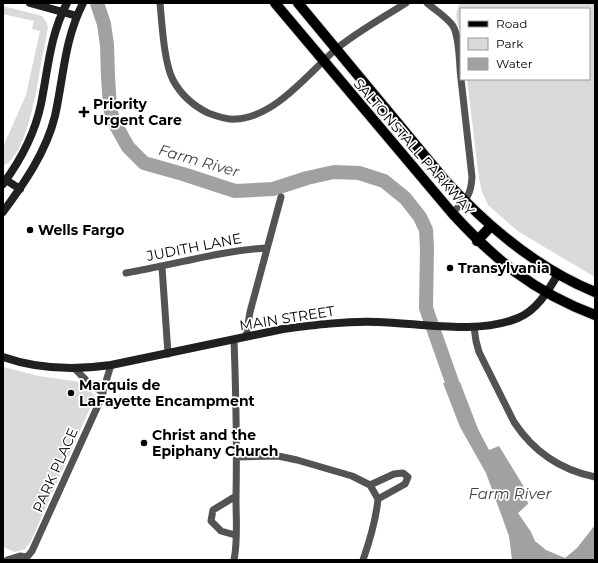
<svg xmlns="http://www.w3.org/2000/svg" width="598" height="563" font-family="Montserrat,sans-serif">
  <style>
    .green { fill: #dadada }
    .water { fill: #a1a1a1 }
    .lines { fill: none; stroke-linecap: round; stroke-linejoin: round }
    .river { stroke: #a1a1a1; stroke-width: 14 }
    .primary-casing { stroke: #dbdbdb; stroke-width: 12 }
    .street { stroke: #535353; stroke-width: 7 }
    .secondary { stroke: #202020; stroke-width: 8 }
    .primary { stroke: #000; stroke-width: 10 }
    .poi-dot { fill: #000; stroke: #fff; stroke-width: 1.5 }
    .labels { text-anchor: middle; stroke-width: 3.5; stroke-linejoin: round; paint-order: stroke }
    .poi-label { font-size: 14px; font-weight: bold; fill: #000; stroke: #fff; text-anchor: start }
    .street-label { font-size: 14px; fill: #000; stroke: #fff }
    .water-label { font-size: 15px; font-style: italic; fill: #424242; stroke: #fff }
  </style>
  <rect width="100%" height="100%" fill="#fff"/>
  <path class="green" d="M460,3H595V277L519,232L488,205L482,192L479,179L467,79H589V9H461V32C456,21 454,14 460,3Z
    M3,6L42,16L47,23L48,27C46,39 43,52 41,64C37,88 27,153 5,165L3,164V147L26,95L40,31L32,29L34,21L3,14Z
    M3,367L39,376L80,382L89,388L95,397L30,543L25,549L15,552L3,547Z"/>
  <path class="water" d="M460,382L478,429L489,450L499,446L524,487L528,504L518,513L531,532L535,541L546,550L565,558L577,548L595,525V560H512L509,536L486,473L460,427L443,383Z"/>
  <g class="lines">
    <path class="river" d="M97,3L104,24L107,45L108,77L110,107L113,120L128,147L144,163L183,174L235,191L273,189L307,178L334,172L359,173L384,181L405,198L420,217L426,230L427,248L426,308L452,382"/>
    <defs>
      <path id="primary" d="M275,3L452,213C495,260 534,292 595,315
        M298,3L444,179C485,224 538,269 595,292
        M477,241L491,226"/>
    </defs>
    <use href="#primary" class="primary-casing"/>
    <path class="street" d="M160,3C162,24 164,63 173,80C181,95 194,106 208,113C216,116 227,120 235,119C274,118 308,74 335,50C355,33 384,17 406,3
      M427,3C435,10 447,17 453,26C460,38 459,64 461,79
      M452,213C465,200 471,197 472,177L461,79
      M162,267L168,354
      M126,273C173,265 219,251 266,248
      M474,327L476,341L479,352L514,422C533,451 561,470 595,477
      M246,337L250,312L281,197
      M234,340C236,393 237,446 236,499C236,519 238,541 234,560
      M74,368L86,380L103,393
      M237,457L278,456L297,460L352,476L370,485L378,499L405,484L408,477L403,473L394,474L370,485
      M235,535L221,531L211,521L213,510L236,496
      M7,560L20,556L27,557L32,551L100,401L111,365
      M363,560C370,540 376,520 378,499"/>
    <path class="secondary" d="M30,3L77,16
      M6,180L20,189
      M3,184C20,161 35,133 41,104C48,69 50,35 67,3
      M3,212C25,182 46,152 55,116C64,75 64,41 83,3
      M3,357C37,369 76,370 111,365L283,329C314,325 345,321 377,322C420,323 477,335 518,318C537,310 548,291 558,274"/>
    <use href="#primary" class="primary"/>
  </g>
  <g class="poi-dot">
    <path d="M82 106h4v4h4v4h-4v4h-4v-4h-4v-4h4z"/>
    <circle cx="30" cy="230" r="4"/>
    <circle cx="450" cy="268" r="4"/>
    <circle cx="71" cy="393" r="4"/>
    <circle cx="144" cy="443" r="4"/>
  </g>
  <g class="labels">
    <g class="poi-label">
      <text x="93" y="109">Priority<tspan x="93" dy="16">Urgent Care</tspan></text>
      <text x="38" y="235">Wells Fargo</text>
      <text x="458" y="273">Transylvania</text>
      <text x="79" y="390">Marquis de<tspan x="79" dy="16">LaFayette Encampment</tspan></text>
      <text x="152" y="440">Christ and the<tspan x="152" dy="16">Epiphany Church</tspan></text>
    </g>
    <g class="street-label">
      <text transform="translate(414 147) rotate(49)" y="5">SALTONSTALL PARKWAY</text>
      <text transform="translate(194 247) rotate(-11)" y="5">JUDITH LANE</text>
      <text transform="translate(287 318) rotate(-9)" y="5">MAIN STREET</text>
      <text transform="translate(55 470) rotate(-66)" y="5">PARK PLACE</text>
    </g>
    <g class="water-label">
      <text transform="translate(199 161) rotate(16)" y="5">Farm River</text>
      <text x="510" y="499">Farm River</text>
    </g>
  </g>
  <rect width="598" height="563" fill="none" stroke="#000000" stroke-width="8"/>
  <rect x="460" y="8" width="130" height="72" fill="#ffffff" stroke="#999999"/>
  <rect x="468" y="21" width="20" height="6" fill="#000000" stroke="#999999"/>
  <text x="496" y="28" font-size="12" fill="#000000">Road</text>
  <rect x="468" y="38" width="20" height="12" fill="#dadada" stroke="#999999"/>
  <text x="496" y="48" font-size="12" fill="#000000">Park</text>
  <rect x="468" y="58" width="20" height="12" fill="#a1a1a1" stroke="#999999"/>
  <text x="496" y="68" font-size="12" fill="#000000">Water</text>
</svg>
